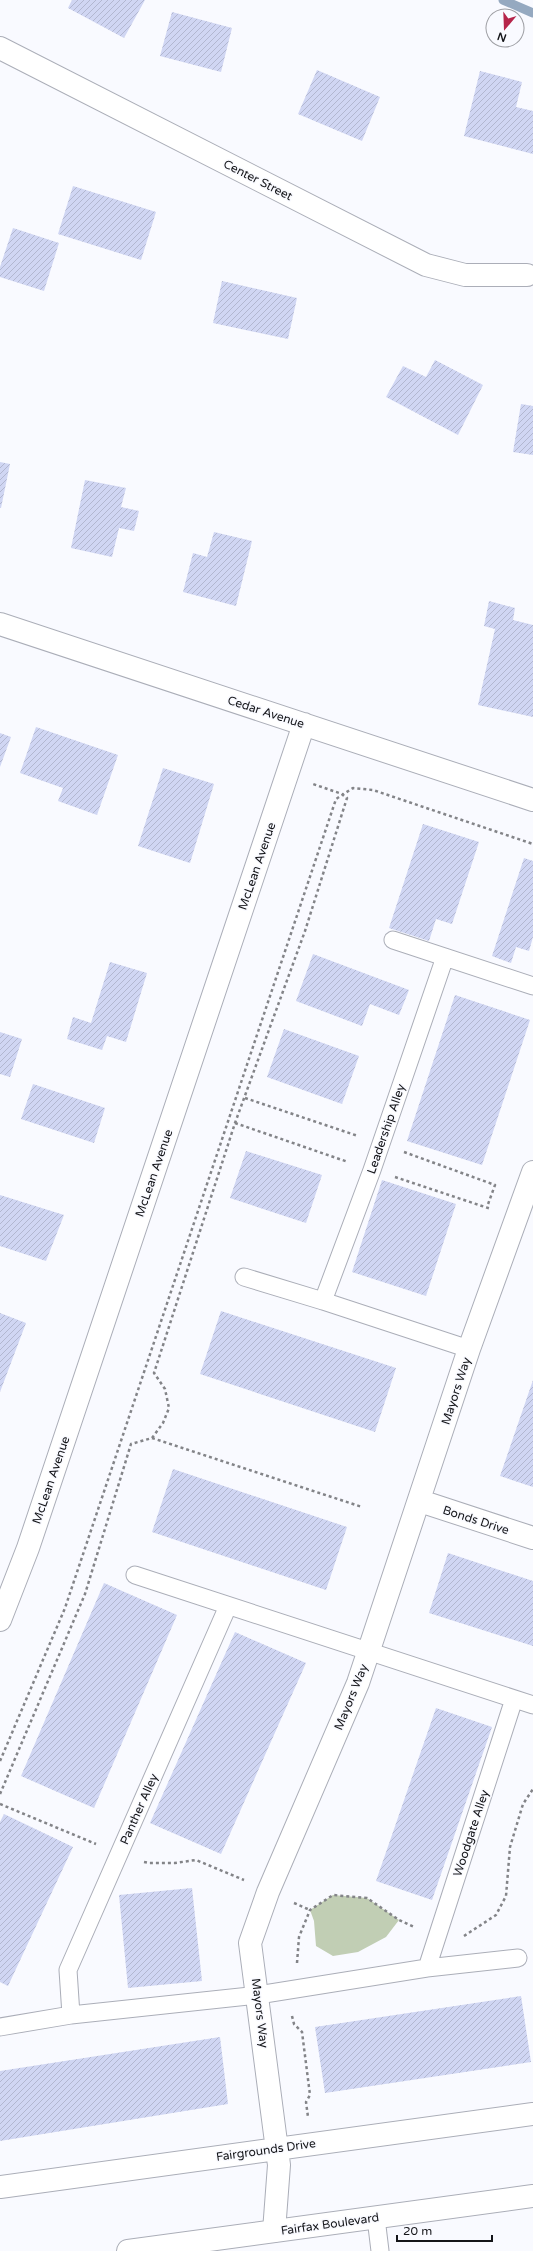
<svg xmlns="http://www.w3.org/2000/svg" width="533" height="2251" font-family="'Varela Round',sans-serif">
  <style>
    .green { fill: #c1ceb4 }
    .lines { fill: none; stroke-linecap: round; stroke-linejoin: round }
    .stream { stroke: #95a9c0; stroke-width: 9 }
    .building { fill: url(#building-hatch) }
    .lane-casing { stroke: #abaeb8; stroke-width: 19 }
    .street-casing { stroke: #abaeb8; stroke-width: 24 }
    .primary-casing { stroke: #abaeb8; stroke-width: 24 }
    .path { stroke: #838488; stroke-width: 2.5; stroke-dasharray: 3 3; stroke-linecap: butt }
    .lane { stroke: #fff; stroke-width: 17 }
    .street { stroke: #fff; stroke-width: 22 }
    .primary { stroke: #fff; stroke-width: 22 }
    .labels { text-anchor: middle; stroke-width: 3; stroke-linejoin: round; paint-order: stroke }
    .street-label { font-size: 12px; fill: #141519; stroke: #f9faff }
  </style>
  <defs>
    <pattern id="building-hatch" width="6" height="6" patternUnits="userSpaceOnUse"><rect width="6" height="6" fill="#d0d6f3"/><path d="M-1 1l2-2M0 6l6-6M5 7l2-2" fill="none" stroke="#b2b7d0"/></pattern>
  </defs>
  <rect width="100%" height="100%" fill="#f9faff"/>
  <path class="green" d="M333,1895L367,1898L399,1920L386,1937L358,1952L333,1956L316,1946L314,1921L310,1910Z"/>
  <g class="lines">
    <path class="stream" d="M503,0L533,13"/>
  </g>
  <path class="building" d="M72,0H145L124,38L68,8Z
    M172,12L232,28L221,72L160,56Z
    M317,70L380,97L362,141L298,114Z
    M480,71L522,82L516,107L533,111V154L464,136Z
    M73,186L156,212L141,260L58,234Z
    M13,228L59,243L44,291L0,277V267Z
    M222,281L297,298L288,339L213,323Z
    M435,360L483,385L458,435L386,397L403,366L426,377Z
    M521,404L533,406V455L513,452Z
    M0,462L10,464L1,508H0Z
    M85,480L126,488L121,507L139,511L134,531L119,528L112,557L71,548Z
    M214,532L252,541L236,606L183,592L193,553L207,557Z
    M489,601L515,608L513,620L533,625V717L478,705L495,629L484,626Z
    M36,727L118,755L97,815L58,801L63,788L20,773Z
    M0,733L11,737L0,767Z
    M163,768L214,784L190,863L138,846Z
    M423,824L479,842L452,924L436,919L429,941L389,928Z
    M524,858L533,861V937L529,951L516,947L511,963L492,956Z
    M313,954L409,990L399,1015L370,1004L362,1026L296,1001Z
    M110,962L147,973L126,1042L107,1036L102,1050L67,1039L73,1017L91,1023Z
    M455,995L530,1020L482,1165L407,1141Z
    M284,1029L359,1056L342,1104L267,1077Z
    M0,1032L22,1039L10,1077L0,1074Z
    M33,1084L105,1108L94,1143L21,1119Z
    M246,1151L322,1175L306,1223L230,1198Z
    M382,1180L456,1204L426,1296L352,1272Z
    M0,1195L64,1215L46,1261L0,1246Z
    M221,1311L396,1368L375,1432L200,1374Z
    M0,1313L26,1323L0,1392Z
    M533,1380V1487L500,1476Z
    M173,1469L347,1527L326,1590L152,1532Z
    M448,1553L533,1581V1646L429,1613Z
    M104,1583L177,1615L94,1808L21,1776Z
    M235,1632L306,1663L221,1854L150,1823Z
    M436,1708L492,1727L432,1900L376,1881Z
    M4,1814L73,1847L8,1986L0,1982V1822Z
    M192,1888L202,1981L128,1988L119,1895Z
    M521,1996L531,2062L325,2093L315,2027Z
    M220,2037L228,2104L0,2141V2071Z"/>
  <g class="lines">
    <defs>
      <path id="lane" d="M393,940L533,986
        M445,957L372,1170L323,1301L469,1349
        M244,1277L323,1301
        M135,1575L533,1705
        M427,1968L514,1699
        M71,2015L68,1970L228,1606
        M0,2027L71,2015L258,1995L427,1968L518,1958
        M376,2218L380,2251"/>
      <path id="street" d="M0,48L426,265L465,275H527
        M0,624L533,800
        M420,1501L533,1538
        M0,1620L28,1548L304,724
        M0,2187L533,2114
        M274,2231L279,2165L250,1943L268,1892L358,1683L469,1349L533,1172"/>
      <path id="primary" d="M128,2251L533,2196"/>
    </defs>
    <use href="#lane" class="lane-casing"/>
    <use href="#street" class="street-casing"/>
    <use href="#primary" class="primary-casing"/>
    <path class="path" d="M245,1098L358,1136
      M235,1123L348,1162
      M404,1152L495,1185L487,1207
      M395,1177L491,1209
      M152,1438L362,1507
      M0,1761L65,1608L336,799L353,788L373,790L533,844
      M0,1794L85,1594L131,1444L152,1438L163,1423L169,1408L165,1389L154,1373L235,1123L305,931L347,798L342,794L313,784
      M0,1804L96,1844
      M144,1862L149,1863H175L196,1860L244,1880
      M294,1903L310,1910
      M464,1936L496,1915L506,1896L510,1847L523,1804L533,1789
      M297,1963L299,1937L310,1910L333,1895L367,1898L399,1920L414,1927
      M292,2016L294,2024L302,2032L310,2095L306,2102L308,2117"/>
    <use href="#lane" class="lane"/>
    <use href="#street" class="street"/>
    <use href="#primary" class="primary"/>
  </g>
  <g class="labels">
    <g class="street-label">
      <text transform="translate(258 180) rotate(27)" y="4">Center Street</text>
      <text transform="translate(266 712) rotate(18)" y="4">Cedar Avenue</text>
      <text transform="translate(257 866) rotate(-71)" y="4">McLean Avenue</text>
      <text transform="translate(386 1129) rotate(-71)" y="4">Leadership Alley</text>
      <text transform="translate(154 1173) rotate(-71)" y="4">McLean Avenue</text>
      <text transform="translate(456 1391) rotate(-72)" y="4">Mayors Way</text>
      <text transform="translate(51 1480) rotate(-71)" y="4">McLean Avenue</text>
      <text transform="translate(476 1520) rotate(18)" y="4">Bonds Drive</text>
      <text transform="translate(351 1697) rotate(-68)" y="4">Mayors Way</text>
      <text transform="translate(139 1809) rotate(-66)" y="4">Panther Alley</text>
      <text transform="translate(471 1833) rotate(-72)" y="4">Woodgate Alley</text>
      <text transform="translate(260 2013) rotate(83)" y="4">Mayors Way</text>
      <text transform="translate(266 2150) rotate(-8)" y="4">Fairgrounds Drive</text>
      <text transform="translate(330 2224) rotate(-8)" y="4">Fairfax Boulevard</text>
    </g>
  </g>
  <g transform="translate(505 28) rotate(199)"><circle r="19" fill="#f9faff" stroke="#9d9ea3"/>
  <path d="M0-3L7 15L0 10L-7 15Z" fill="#b6254a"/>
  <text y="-6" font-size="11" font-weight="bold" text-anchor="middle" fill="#141519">N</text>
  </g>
  <path d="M397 2235v6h95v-6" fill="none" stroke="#141519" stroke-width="2"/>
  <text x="403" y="2235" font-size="12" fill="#141519" stroke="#f9faff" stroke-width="3" paint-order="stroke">20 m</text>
</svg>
